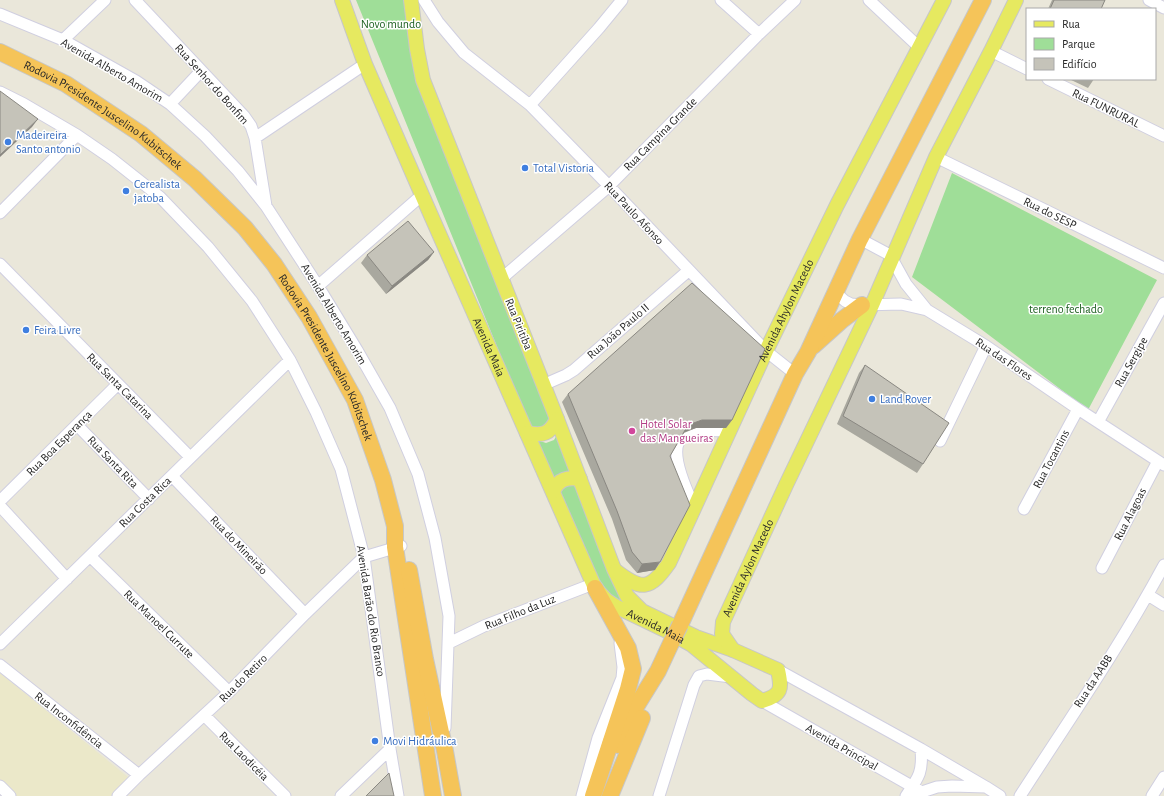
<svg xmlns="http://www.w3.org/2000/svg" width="1164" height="796" font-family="'Alegreya Sans',sans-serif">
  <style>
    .education { fill: #ebe8c9 }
    .green { fill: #9fde98 }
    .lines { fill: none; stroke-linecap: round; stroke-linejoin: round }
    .minor-casing { stroke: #d0cfe0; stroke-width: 13 }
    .major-casing { stroke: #c7c7c7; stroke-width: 16 }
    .highway-casing { stroke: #c7c7c7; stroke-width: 18 }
    .minor { stroke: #fff; stroke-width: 11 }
    .major { stroke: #e6e960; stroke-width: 14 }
    .highway { stroke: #f5c459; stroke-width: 16 }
    .highway-bridge-casing { stroke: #c7c7c7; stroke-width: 18; stroke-linecap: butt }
    .highway-bridge { stroke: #f5c459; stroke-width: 16 }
    .wall { fill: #a9a89f }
    .shaded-wall { fill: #8a8882 }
    .building { fill: #c5c3b9; stroke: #8a8882 }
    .shop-dot { fill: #3f7fe0; stroke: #fff; stroke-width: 1.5 }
    .hotel-dot { fill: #d1479c; stroke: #fff; stroke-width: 1.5 }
    .labels { text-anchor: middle; stroke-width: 3; stroke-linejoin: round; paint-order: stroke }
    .park-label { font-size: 12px; fill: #1d6020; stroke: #fff }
    .street-label { font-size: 12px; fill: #282828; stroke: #fff }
    .shop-label { font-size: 12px; fill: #366cbe; stroke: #fff; text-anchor: start }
    .hotel-label { font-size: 12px; fill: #b23c85; stroke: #fff; text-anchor: start }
  </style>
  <rect width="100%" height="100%" fill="#eae7da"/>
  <path class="education" d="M0,673L129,778L111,796H15L0,781Z"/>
  <path class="green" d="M356,0H412L422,72L556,422L533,432L520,403Z
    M952,173L1157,280L1088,410L912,277Z
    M558,433L577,475L554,483L534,439L546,443L554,440Z
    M577,483L597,529L647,620L600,588L559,491L563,485Z"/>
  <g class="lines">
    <defs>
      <path id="minor" d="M135,0L244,116L251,126L255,138L266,206
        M424,0L438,22L464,53L530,105L609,186L766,351L795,374
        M721,0L759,34
        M869,0L920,48
        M1149,0L1164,8
        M0,14L63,40L136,81L170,104L205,136L238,171L266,206L318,286L357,350L390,408L418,474L435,538L449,616L445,728
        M63,40L105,0
        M991,51L1027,69
        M1048,79L1164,136
        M0,92L24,104L77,135L112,159L160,197L208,247L252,301L290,360L316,412L341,469L364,557L390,749L398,796
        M170,104L201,71
        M530,105L599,28L622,0
        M255,138L365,64
        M936,157L1164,268
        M0,213L77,135
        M860,239L890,255L906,284L927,310L986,346L1078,409L1164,465
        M0,264L190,457
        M501,279L609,186L759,34L795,0
        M318,286L422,195
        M835,292L845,301L851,304L862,305L901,304L927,310
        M543,385L566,375L574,370L688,271
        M1098,422L1164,303
        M77,425L149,499
        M940,441L986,346
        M172,476L305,614
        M0,501L118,384
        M0,506L67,579
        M694,506C687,491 664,445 686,434C698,428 716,431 729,431
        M1024,509L1078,409
        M90,556L229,692
        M1102,568L1158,461
        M1148,595L1164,605
        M449,643L484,626L593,584
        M0,644L290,360
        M0,665L139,775
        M778,670L921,749L986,787
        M762,701L922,792
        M204,715L285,796
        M0,786L10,796
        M118,796L139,775L229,692L305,614L364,557L401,546
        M341,796L390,749
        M582,796L598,738L622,678L623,667L620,643
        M659,796L694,685L699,676L707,674L731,677
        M906,796C919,777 923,772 921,749
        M916,796L922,792L937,787L952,786L986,787L1000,796
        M1020,796C1069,720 1121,645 1164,565
        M1152,796L1164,777"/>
      <g id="major">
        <path id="s1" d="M342,0L365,64L422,195L595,588L606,600L615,606L667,631L692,645L752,694L762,701C782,695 782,689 778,670L733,650L696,637L642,611L627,596L614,569L557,419L423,80L417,49L411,0"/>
        <path d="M527,433C543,436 550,434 557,419"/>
        <path d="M553,491C559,479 567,477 580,479"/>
        <path id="s2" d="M616,571C642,591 650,590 669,563L766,351L837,205L944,0"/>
        <path id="s3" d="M733,650L722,634L723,622L786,485L872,305L936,157L991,51L1016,0"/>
      </g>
      <g id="highway">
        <path id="s4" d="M0,52L66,84L141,134L195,179L245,228L274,264L309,317L355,400L383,480L395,526V547L433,796"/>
        <path d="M813,346L842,320L862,305"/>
        <path d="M409,570L425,659L445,751L453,796"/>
        <path d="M680,625L795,374L808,352L860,239L983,0"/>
        <path d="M618,745L637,705L658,671L672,641"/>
        <path d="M593,796L628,689L633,669L628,648L595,588"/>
        <path d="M610,796L642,718"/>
      </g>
    </defs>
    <use href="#minor" class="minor-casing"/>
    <use href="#major" class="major-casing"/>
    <use href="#highway" class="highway-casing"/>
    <use href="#minor" class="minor"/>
    <use href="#major" class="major"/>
    <use href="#highway" class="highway"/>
    <defs>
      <path id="highway-bridge" d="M672,641L680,625"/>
    </defs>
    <use href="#highway-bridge" class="highway-bridge-casing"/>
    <use href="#highway-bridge" class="highway-bridge"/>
  </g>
  <path class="wall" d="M1052,0H1105L1101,9H1048Z
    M1069,79H1094L1088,88Z
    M434,252L428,260L386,294L361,263L367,255Z
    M865,365L923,464L917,473L837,424L859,373Z
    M568,394L732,420L726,428H696L684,433L670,456L655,570L637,573L626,560L612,519L562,402Z"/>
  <path class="shaded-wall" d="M38,119L32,127L0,157V155Z
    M434,252L428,260L386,294L392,286Z
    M702,420H732L726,428H696L682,433L688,425Z
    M660,562L655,570L637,573L642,564Z"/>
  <path class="building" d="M1054,0H1105L1101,9H1050Z
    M0,91L38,119L0,155Z
    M408,221L434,252L392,286L367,255Z
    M692,283L765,349L732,420H702L688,425L670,456L690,505L660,562L642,564L632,552L617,511L568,394Z
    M865,365L949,423L923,464L843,416Z
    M389,773L394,796H366Z"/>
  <g class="shop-dot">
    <circle cx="8" cy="142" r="4"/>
    <circle cx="525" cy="168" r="4"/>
    <circle cx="126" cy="191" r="4"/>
    <circle cx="26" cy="330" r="4"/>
    <circle cx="872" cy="399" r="4"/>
    <circle cx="375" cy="741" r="4"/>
  </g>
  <circle class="hotel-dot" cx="632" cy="431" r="4"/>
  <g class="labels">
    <g class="park-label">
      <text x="391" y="28">Novo mundo</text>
      <text x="1066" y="313">terreno fechado</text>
    </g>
    <g class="street-label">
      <text transform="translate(112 70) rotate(30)" y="4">Avenida Alberto Amorim</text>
      <text transform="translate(212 84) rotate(48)" y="4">Rua Senhor do Bonfim</text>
      <text transform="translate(1106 108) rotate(26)" y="4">Rua FUNRURAL</text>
      <text dy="4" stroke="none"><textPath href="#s4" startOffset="121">Rodovia Presidente Juscelino Kubitschek</textPath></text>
      <text transform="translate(660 134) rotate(-45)" y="4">Rua Campina Grande</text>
      <text transform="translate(634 213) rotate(47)" y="4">Rua Paulo Afonso</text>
      <text transform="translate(1050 213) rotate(26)" y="4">Rua do SESP</text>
      <text dy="4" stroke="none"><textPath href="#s2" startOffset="344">Avenida Ahylon Macedo</textPath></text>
      <text transform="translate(334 314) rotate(59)" y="4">Avenida Alberto Amorim</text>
      <text transform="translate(519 324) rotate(68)" y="4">Rua Piritiba</text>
      <text transform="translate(618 331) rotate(-41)" y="4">Rua João Paulo II</text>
      <text dy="4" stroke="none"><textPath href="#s1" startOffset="377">Avenida Maia</textPath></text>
      <text dy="4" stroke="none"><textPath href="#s4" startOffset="457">Rodovia Presidente Juscelino Kubitschek</textPath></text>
      <text transform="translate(1004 359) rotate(34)" y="4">Rua das Flores</text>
      <text transform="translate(1131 362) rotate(-61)" y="4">Rua Sergipe</text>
      <text transform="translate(120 386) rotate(45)" y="4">Rua Santa Catarina</text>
      <text transform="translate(59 443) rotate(-45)" y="4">Rua Boa Esperança</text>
      <text transform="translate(1051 459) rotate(-62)" y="4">Rua Tocantins</text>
      <text transform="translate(113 462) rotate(46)" y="4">Rua Santa Rita</text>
      <text transform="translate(145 502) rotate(-44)" y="4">Rua Costa Rica</text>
      <text transform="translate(1130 514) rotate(-63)" y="4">Rua Alagoas</text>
      <text transform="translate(239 545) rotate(46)" y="4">Rua do Mineirão</text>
      <text dy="4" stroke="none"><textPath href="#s3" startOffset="91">Avenida Aylon Macedo</textPath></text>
      <text transform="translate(371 611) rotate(81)" y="4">Avenida Barão do Rio Branco</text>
      <text transform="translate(520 612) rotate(-22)" y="4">Rua Filho da Luz</text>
      <text transform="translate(159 624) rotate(44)" y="4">Rua Manoel Currute</text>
      <text dy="4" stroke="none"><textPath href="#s1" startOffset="713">Avenida Maia</textPath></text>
      <text transform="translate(243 678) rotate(-45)" y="4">Rua do Retiro</text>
      <text transform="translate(1093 681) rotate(-57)" y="4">Rua da AABB</text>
      <text transform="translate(69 720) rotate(38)" y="4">Rua Inconfidência</text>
      <text transform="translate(842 747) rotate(30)" y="4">Avenida Principal</text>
      <text transform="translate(244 756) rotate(45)" y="4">Rua Laodicéia</text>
    </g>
    <g class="shop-label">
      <text x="16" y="139">Madeireira<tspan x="16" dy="14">Santo antonio</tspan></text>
      <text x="533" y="172">Total Vistoria</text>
      <text x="134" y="188">Cerealista<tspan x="134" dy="14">jatoba</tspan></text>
      <text x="34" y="334">Feira Livre</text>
      <text x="880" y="403">Land Rover</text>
      <text x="383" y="745">Movi Hidráulica</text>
    </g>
    <g class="hotel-label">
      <text x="640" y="428">Hotel Solar<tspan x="640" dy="14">das Mangueiras</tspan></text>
    </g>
  </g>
  <rect x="1026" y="8" width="130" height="72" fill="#ffffff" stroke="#a9a9a9"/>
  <rect x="1034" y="21" width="20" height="6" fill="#e6e960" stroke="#a9a9a9"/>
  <text x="1062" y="28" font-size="12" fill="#282828">Rua</text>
  <rect x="1034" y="38" width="20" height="12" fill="#9fde98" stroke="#a9a9a9"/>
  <text x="1062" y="48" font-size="12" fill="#282828">Parque</text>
  <rect x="1034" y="58" width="20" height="12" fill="#c5c3b9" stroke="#a9a9a9"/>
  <text x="1062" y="68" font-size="12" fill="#282828">Edifício</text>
</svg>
